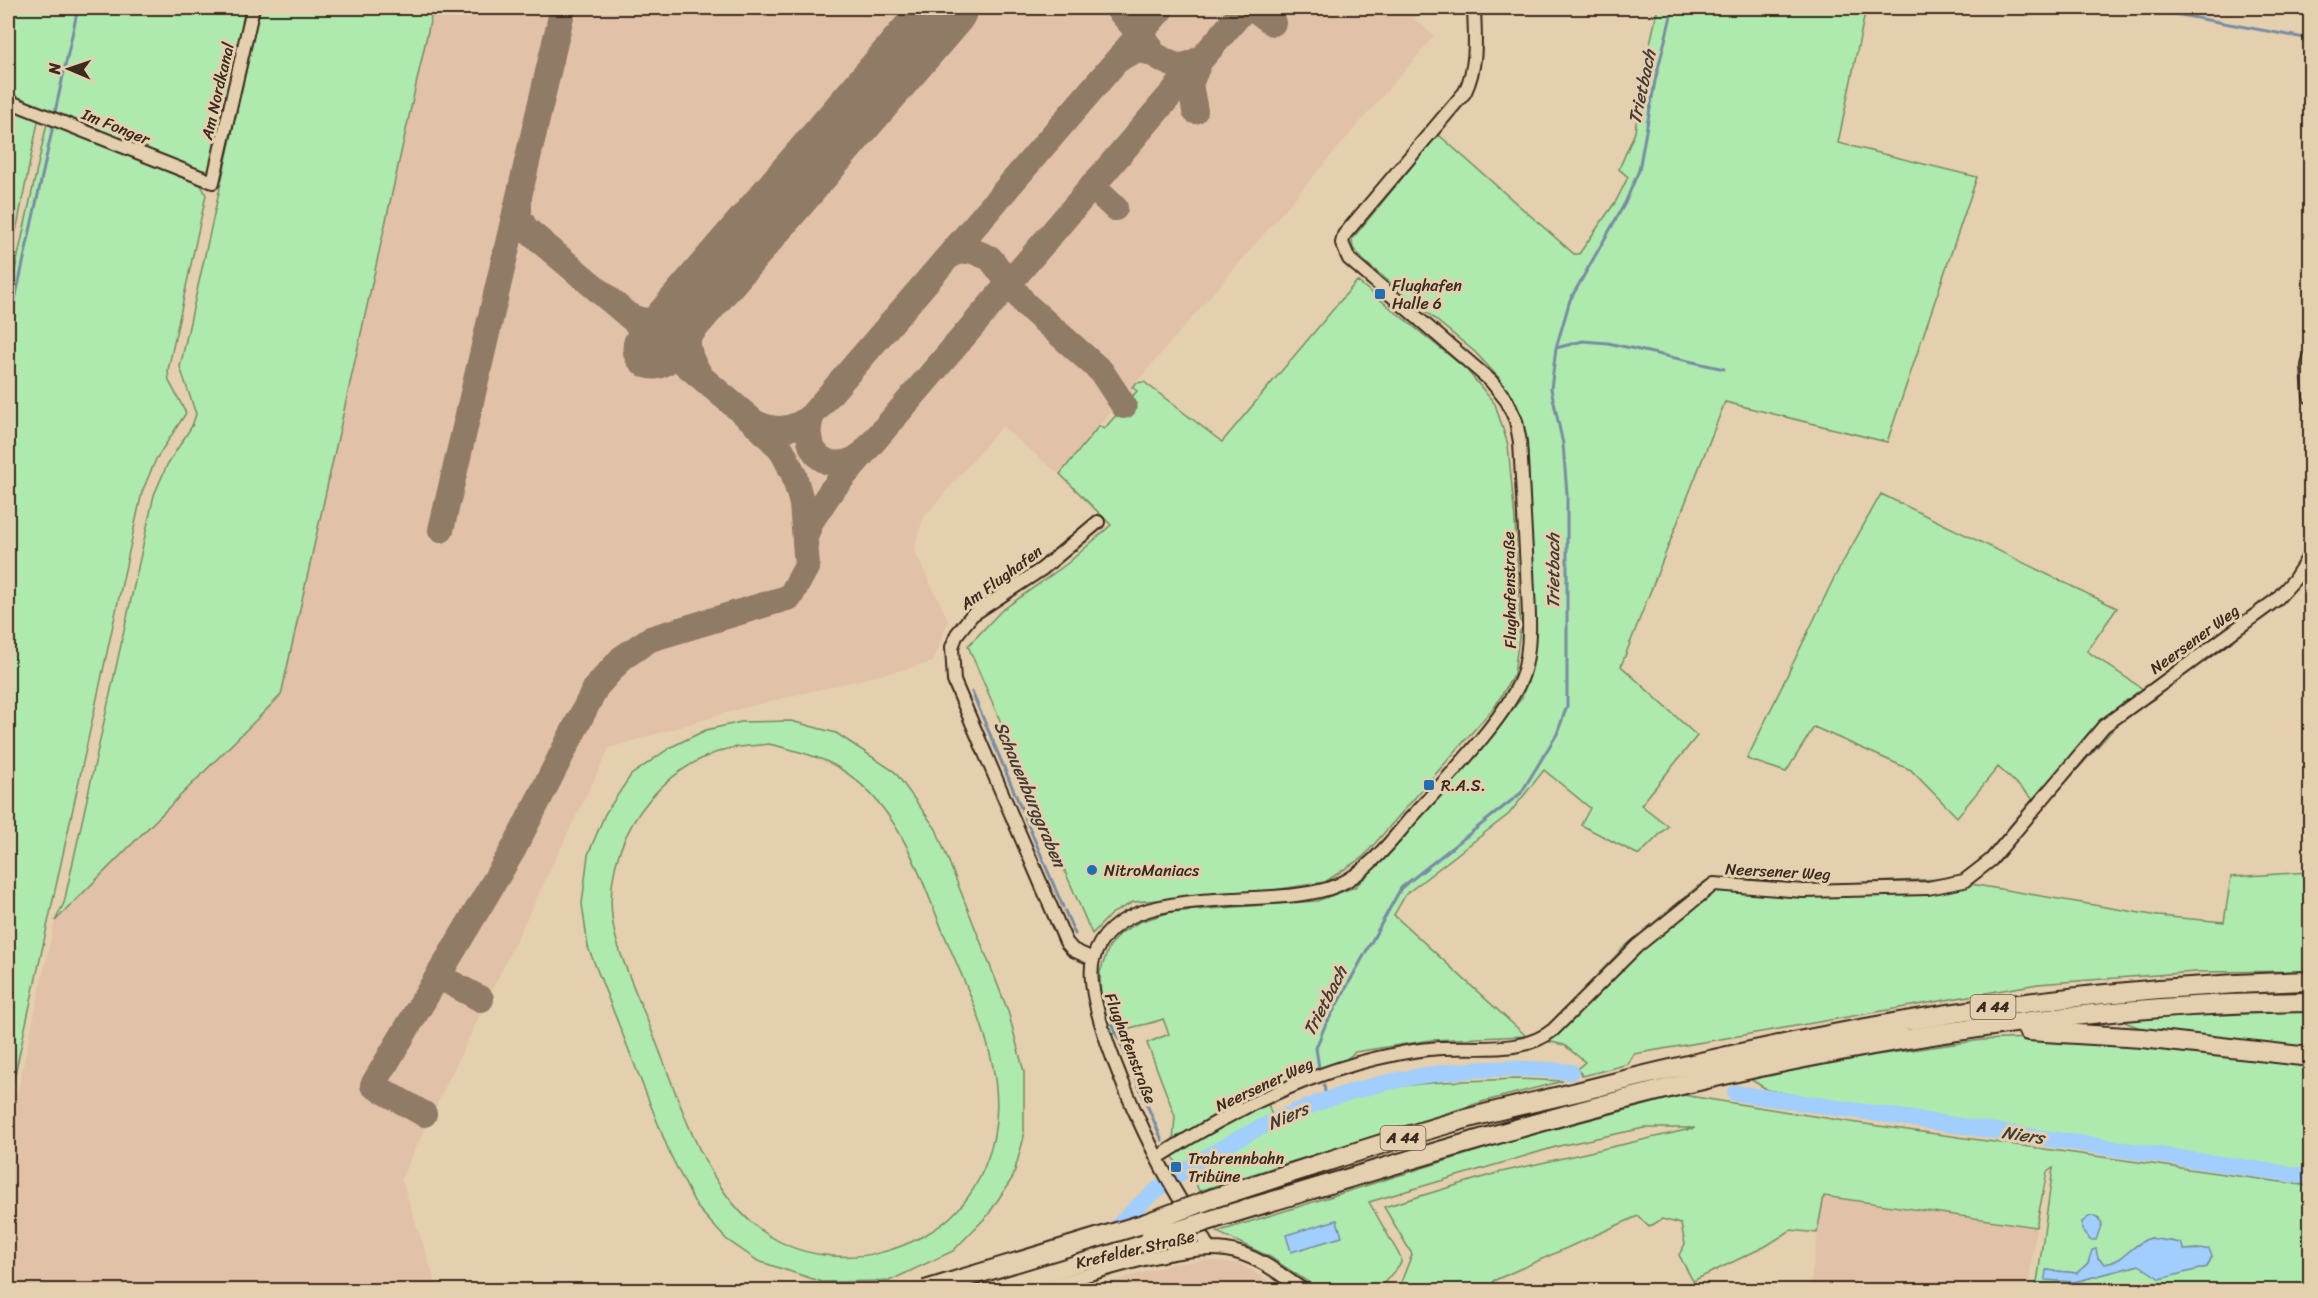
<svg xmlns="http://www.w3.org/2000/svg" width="2318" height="1298" font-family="Sriracha,sans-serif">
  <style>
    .built { fill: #e1c1a7 }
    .green { fill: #aee9ae; stroke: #748a66; stroke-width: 1.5; fill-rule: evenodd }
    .water { fill: #a1cefc; stroke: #788ca3; stroke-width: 1.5 }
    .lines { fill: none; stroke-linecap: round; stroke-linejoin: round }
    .stream { stroke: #788ca3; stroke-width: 3 }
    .river { stroke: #a1cefc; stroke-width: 16 }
    .taxiway { stroke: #907c66; stroke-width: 26 }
    .runway { stroke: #907c66; stroke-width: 63 }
    .minor-casing { stroke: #3b2a1e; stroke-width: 16 }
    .highway-casing { stroke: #3b2a1e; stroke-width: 22 }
    .minor { stroke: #e4cfae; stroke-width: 12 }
    .highway { stroke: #e4cfae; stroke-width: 18 }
    .highway-bridge-casing { stroke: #3b2a1e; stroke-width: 22; stroke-linecap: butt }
    .highway-bridge { stroke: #e4cfae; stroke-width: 18 }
    .poi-dot { fill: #1f6fb2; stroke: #e4cfae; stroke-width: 2 }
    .labels { text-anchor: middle; stroke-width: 6; stroke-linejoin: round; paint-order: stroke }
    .shield { fill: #e4cfae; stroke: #6e5c49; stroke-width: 1.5 }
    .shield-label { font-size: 15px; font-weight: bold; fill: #3b2a1e }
    .street-label { font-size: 16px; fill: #3b2a1e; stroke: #e4cfae }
    .poi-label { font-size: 16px; fill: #3b2a1e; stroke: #e4cfae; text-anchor: start }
    .water-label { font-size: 18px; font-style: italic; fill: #453a34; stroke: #e4cfae }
  </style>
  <rect width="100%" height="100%" fill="#e4cfae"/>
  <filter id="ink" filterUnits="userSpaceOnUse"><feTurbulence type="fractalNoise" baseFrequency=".0167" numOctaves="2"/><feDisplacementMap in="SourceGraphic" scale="12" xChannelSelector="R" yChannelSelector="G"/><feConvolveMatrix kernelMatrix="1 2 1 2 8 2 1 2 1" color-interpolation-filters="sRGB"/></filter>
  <g filter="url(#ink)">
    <path class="built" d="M433,8H1423L1414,19L1434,36L1058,473L1002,426L923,518L914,550L948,620L933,662L742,708L609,748L401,1178L438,1290H8V1135L55,921L281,695Z
      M1823,1196L2036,1227L2028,1290H1810Z
      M1206,1260L1241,1264L1283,1290H1096L1094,1287L1173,1264Z"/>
    <path class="green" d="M8,8H248L212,169L204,174L8,94Z
      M260,8H433L281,695L55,921L64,903L154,495L167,465L192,426L196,414L180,367Z
      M1658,8H1866L1838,143L1977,177L1887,442L1725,402L1621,666L1697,736L1641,805L1668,826L1639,855L1581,825L1590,808L1544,770L1509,814L1406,894L1394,915L1526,1036L1546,1030L1622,949L1698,886L1706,881L1731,876L1805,885L1941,879L2158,916L2224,922L2231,877L2310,872V971L2195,972L2038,984L1634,1054L1628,1064L1583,1076L1577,1069L1585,1062L1564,1045L1526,1036L1431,1040L1355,1052L1336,1068L1324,1072L1321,1081L1268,1104L1272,1116L1181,1172L1172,1155L1175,1116L1147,1043L1169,1034L1163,1019C1146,1026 1126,1026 1111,1035L1101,1004L1100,972L1109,947L1119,934L1139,922L1171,912L1317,901L1355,887L1398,843L1522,698L1531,663L1535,627L1528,451L1516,403L1499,378L1475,352L1364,261L1353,248L1352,239L1436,137L1440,136L1574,254H1579L1616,201L1628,177L1619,169L1635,132L1640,89Z
      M8,105L39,117L8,271Z
      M47,123L201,185L206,195L168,370L169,381L186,413L156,459L142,492L8,1106V302Z
      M1357,281L1466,369L1495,404L1508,445L1515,520L1520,629L1514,674L1496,705L1363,857L1325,882L1268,891L1133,902L1111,914L1092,934L968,646L1001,611L1068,563L1111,525L1060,474L1099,426L1104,429L1137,391L1132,387L1136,383L1144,382L1222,442Z
      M1881,494L2117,608L2087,651L2156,698L2125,716L2043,808L1998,767L1957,817L1911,770L1814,727L1786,772L1747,759L1834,578Z
      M791,721L836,733L895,772L936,829L1008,1011L1024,1072V1137L1013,1177L988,1215L953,1251L889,1281L822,1282L758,1261L726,1239L697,1207L670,1154L588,947L582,904L588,855L605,814L631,775L671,747L706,730L741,722ZM769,744C816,755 845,763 878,802C910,840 925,889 944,934C975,1008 1019,1088 984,1168C972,1197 953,1220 925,1235C892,1253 861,1260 824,1255C721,1243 690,1128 658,1047C645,1012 628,978 617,942C593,860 646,772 727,749C740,746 756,746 769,744Z
      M2310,1010V1049L2151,1032L2119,1020L2256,1011Z
      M2054,1037L2173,1047L2310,1066V1171L1844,1105L1768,1090L1750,1079L1876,1055L1982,1040Z
      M1515,1079L1563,1081L1485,1101L1199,1191L1191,1172C1254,1129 1343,1092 1419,1084C1451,1080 1483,1081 1515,1079Z
      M1683,1095L1857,1123L2310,1186V1290H2036L2053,1168L2047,1172L2036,1227L1824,1196L1817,1233L1791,1230L1766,1246L1693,1281L1679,1255L1685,1244L1681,1224L1662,1219L1649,1227L1638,1216L1493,1281L1497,1290H1404L1400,1285L1412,1254L1384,1207L1497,1173L1695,1128H1644L1559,1146L1369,1202L1401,1258V1263L1378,1290H1320L1270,1257L1217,1232L1506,1142ZM2094,1216L2099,1218L2096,1236L2090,1237L2082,1226V1222ZM1336,1220L1341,1237L1291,1251ZM2150,1238L2161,1242L2172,1241L2184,1250L2198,1249L2212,1256L2207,1267L2139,1265L2074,1282L2046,1270L2077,1273L2088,1263L2098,1258L2105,1264C2124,1262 2132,1244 2150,1238Z"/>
    <path class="water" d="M2090,1216L2097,1217L2102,1223L2096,1240H2090L2082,1230V1222Z
      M1337,1220L1342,1237L1291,1252L1286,1235Z
      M2150,1238L2181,1243L2184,1250L2209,1249L2212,1256L2207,1267L2160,1279L2139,1265L2074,1282L2045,1280L2046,1270L2077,1273L2088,1263L2092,1250L2096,1249L2098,1258L2105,1264C2124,1262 2132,1244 2150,1238Z"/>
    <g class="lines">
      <path class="stream" d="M2143,8L2310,39
        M55,112L78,8
        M8,332L53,126
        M1556,348L1583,341L1608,343L1724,369
        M972,692L1063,907
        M1065,911L1075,934
        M1109,1016L1162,1140
        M1319,1068L1316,1048L1324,1028L1401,888L1521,793L1557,734L1567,706V494L1563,444L1551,389L1556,348L1570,300L1625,203L1639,170L1655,81L1673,8
        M1324,1085L1326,1098"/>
      <path class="river" d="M1735,1093L2310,1177
        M1108,1236C1121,1224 1133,1209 1147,1198C1173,1176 1205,1157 1234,1141C1339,1084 1452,1059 1571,1072"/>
      <path class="taxiway" d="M1117,8L1150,46
        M1253,8L1273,23
        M1118,60C1158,30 1162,85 1201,58L1190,84L1195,111
        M1092,186L1115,208
        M519,197V217L526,229L754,422C774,433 795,431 812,415L1162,8
        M947,258L955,253L970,250L990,258L1025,304L1101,371L1124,406
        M695,300C687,325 682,350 699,373
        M628,315C653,330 674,314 695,300
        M812,415C798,451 831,479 862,454
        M441,530L563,8
        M806,535L811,521L831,491L1245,8
        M438,976L481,999
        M424,1114L373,1085L513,850L596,687L622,658L650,639L790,597L807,566L802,504L794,475L782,450L756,424"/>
      <path class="runway" d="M654,348L946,8"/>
      <defs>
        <path id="minor" d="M8,101L213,182L253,8
          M2310,358L2308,366L2310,397
          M1093,959L1073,950L1066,942L954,681L952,647L957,634L972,615L1042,569L1098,522
          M1157,1158C1219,1118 1287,1083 1358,1063C1381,1057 1406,1051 1429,1049C1470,1044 1519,1057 1553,1030L1637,946L1714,884L1803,891L1928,888L1964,881L1991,860L2104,726L2276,600L2294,580L2310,555
          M1209,1249C1193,1219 1172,1189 1157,1158C1137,1118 1082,1001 1093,960C1116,874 1273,914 1338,885C1349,880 1362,871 1370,863C1385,850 1398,833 1411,818C1441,785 1510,714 1523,674C1533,642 1528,603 1527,570C1525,527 1522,485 1520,442L1516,421L1507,401L1491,381L1349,259L1342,243L1344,235L1465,92C1478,64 1475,38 1474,8
          M1037,1290C1085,1276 1179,1243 1226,1250C1255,1254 1280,1274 1303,1290"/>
        <path id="highway" d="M2028,1031L2142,1038L2310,1057
          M1214,1198C1293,1173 1371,1146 1451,1123C1498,1109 1546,1100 1593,1088C1834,1027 2062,987 2310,981
          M1220,1217C1390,1166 1560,1112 1733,1073C1922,1031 2117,1003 2310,1002
          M988,1290L1149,1240"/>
      </defs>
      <use href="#minor" class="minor-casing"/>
      <use href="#highway" class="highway-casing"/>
      <use href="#minor" class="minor"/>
      <use href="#highway" class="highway"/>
      <defs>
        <path id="highway-bridge" d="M1149,1240L1220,1217
          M925,1290L1146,1223L1214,1198"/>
      </defs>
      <use href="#highway-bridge" class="highway-bridge-casing"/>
      <use href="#highway-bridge" class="highway-bridge"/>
    </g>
  </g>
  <g class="poi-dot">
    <rect x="1374" y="288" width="12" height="12" rx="3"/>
    <rect x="1423" y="779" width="12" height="12" rx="3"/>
    <circle cx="1092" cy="870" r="6"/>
    <rect x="1170" y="1161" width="12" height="12" rx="3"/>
  </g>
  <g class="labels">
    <g class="shield">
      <rect x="1970.5" y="995" width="45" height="24" rx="4.5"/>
      <rect x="1380.5" y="1126" width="45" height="24" rx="4.5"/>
    </g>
    <g class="shield-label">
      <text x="1993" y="1012">A 44</text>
      <text x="1403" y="1143">A 44</text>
    </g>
    <g class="street-label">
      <text transform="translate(217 91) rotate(-77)" y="6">Am Nordkanal</text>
      <text transform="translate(116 126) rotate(22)" y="6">Im Fonger</text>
      <text transform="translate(1001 577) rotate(-36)" y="6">Am Flughafen</text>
      <text transform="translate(1509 590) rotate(-91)" y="6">Flughafenstraße</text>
      <text transform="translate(2194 639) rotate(-36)" y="6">Neersener Weg</text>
      <text transform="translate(1778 871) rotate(3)" y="6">Neersener Weg</text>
      <text transform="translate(1131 1048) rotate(69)" y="6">Flughafenstraße</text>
      <text transform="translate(1264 1084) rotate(-25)" y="6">Neersener Weg</text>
      <text transform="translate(1135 1249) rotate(-13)" y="6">Krefelder Straße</text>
    </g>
    <g class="poi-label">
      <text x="1392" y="291">Flughafen<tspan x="1392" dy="18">Halle 6</tspan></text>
      <text x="1441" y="791">R.A.S.</text>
      <text x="1104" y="876">NitroManiacs</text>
      <text x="1188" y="1164">Trabrennbahn<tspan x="1188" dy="18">Tribüne</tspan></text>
    </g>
    <g class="water-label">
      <text transform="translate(1642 87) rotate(-78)" y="6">Trietbach</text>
      <text transform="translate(1553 571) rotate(-90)" y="6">Trietbach</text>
      <text transform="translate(1030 794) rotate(67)" y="6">Schauenburggraben</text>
      <text transform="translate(1325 1001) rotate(-63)" y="6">Trietbach</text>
      <text transform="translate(1288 1116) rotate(-24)" y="6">Niers</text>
      <text transform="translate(2023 1135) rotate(8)" y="6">Niers</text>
    </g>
  </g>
  <rect width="2318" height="1298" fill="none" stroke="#e4cfae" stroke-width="30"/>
  <rect x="15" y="15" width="2288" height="1268" fill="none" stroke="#3b2a1e" stroke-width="2" filter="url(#ink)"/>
  <g transform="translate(69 69) rotate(272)" stroke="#e4cfae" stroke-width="4.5" paint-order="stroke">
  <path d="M0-4.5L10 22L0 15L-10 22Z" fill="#3b2a1e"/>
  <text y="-9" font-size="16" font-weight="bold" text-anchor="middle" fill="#3b2a1e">N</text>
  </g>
</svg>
